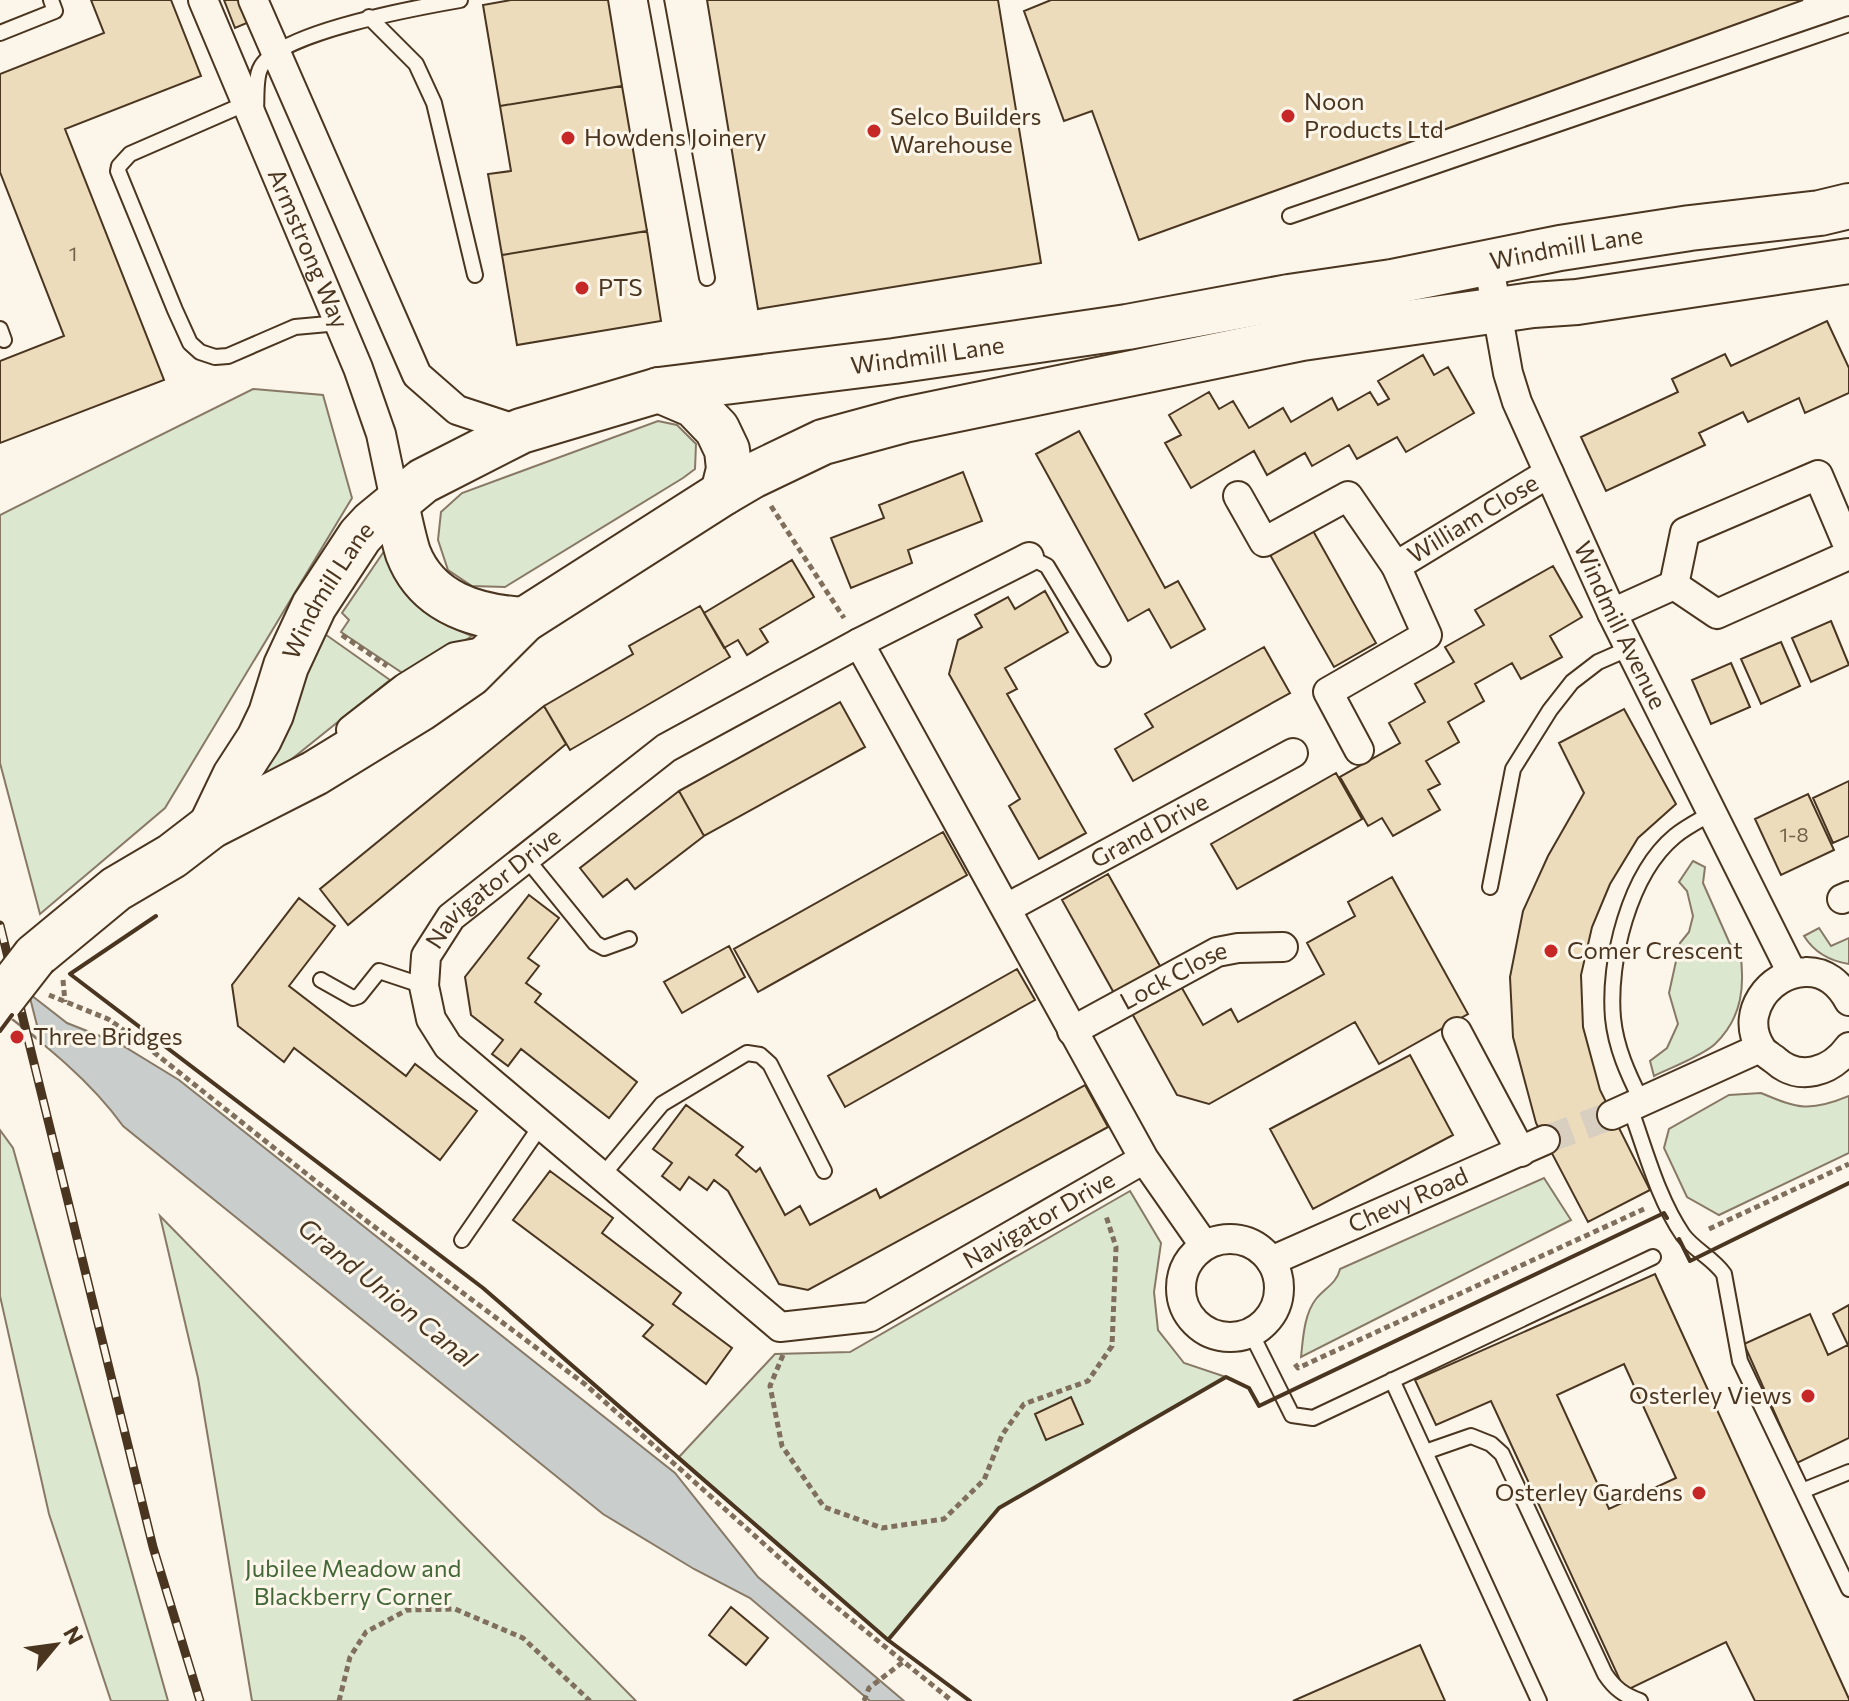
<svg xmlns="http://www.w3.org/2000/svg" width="1849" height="1701" font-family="Commissioner,sans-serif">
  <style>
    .green { fill: #dce7d0; stroke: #887966; stroke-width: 2 }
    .water { fill: #c9cecd; stroke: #887966; stroke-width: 2 }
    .pier { fill: #fbf6e9; stroke: #887966; stroke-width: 2 }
    .building { fill: #ecdcbc; stroke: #4a3520; stroke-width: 2; fill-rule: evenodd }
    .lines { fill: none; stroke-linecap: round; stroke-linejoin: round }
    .street-tunnel { stroke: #d8cfc1; stroke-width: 28; stroke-dasharray: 28 14; stroke-linecap: butt }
    .lane-casing { stroke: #4a3520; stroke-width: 18 }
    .street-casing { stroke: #4a3520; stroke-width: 32 }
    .primary-casing { stroke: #4a3520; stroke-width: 48 }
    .path { stroke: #7f6f5c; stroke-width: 5; stroke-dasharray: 6 4; stroke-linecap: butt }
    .lane { stroke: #fbf6e9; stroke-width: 14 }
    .street { stroke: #fbf6e9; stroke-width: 28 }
    .primary { stroke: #fbf6e9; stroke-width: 44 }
    .rail-casing { stroke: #4a3520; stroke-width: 9 }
    .rail { stroke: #fbf6e9; stroke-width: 6; stroke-dasharray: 18; stroke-linecap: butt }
    .primary-bridge-casing { stroke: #4a3520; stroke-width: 48; stroke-linecap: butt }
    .primary-bridge { stroke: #fbf6e9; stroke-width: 44 }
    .wall { stroke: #4a3520; stroke-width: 4 }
    .poi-dot { fill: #c62828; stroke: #fbf6e9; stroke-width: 3 }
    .labels { text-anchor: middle; stroke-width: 6; stroke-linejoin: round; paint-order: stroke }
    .number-label { font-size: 20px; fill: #725f47 }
    .poi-label { font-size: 24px; fill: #4a3520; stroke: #fbf6e9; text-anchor: start }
    .street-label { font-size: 24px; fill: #4a3520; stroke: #fbf6e9 }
    .park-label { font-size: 24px; fill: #436837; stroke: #fbf6e9 }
    .water-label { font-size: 26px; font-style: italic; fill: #4a3520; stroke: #fbf6e9 }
  </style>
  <rect width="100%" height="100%" fill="#fbf6e9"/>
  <path class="green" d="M253,389L323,395L352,498L165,808L40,914L0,763V515Z
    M658,421L677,425L696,444L695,469L683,478L505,587L472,586L448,570L438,540L441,512L462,493Z
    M387,547C411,599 416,614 472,636L407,676L341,632L349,620L342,613Z
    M322,632L390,680L257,787L250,785L297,703Z
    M1693,861L1705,867L1703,883L1730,944L1740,950C1745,985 1743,1017 1715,1044C1702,1056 1670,1068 1654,1076L1650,1061L1667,1048L1678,1024L1669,993L1680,943L1689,932L1693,916L1687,891L1679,882Z
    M1819,928L1831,946L1849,938V964C1830,961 1814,952 1804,936Z
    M1761,1093C1799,1109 1810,1112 1849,1096V1153L1719,1215L1687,1197L1664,1148L1669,1129L1729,1095Z
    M0,1130L13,1148L168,1701H111L49,1514L0,1296Z
    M1544,1178L1571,1220L1301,1357C1303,1339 1304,1314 1316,1299C1325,1288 1337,1283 1340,1269Z
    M1130,1191L1161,1243L1154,1292L1158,1330L1184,1363L1226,1377L999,1508L888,1640L679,1457L775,1354L850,1352Z
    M160,1216L636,1701H252L198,1378Z"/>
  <path class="water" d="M0,971L67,1023L120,1044L179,1080L675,1473L758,1577L904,1701H870L750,1598L694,1569L603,1514L123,1126C90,1080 44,1044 0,1010Z"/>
  <path class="pier" d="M29,994L41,1041L11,1018Z"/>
  <path class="building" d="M91,0H171L201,76L65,129L164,380L0,443V361L64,336L0,172V74L104,33Z
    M224,0H246L254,20L235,28Z
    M511,0H608L622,86L500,106L483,5Z
    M707,0H998L1041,263L758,309Z
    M1051,0H1803L1139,240L1092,111L1064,121L1024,11Z
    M622,86L647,231L502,255L488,174L511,171L500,106Z
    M647,231L661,321L517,345L502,255Z
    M1827,321L1849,368V393L1805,413L1799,398L1748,422L1743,412L1699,433L1705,445L1606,491L1581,437L1678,392L1672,379L1725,354L1731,366Z
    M1423,355L1434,375L1448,367L1474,413L1406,452L1397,437L1357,459L1349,445L1312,466L1305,453L1267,475L1254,451L1191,488L1165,443L1181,435L1169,415L1209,392L1219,409L1233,401L1249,428L1283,408L1291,422L1332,398L1338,410L1370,392L1378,405L1389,399L1378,381Z
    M1079,431L1165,588L1178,581L1205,629L1171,648L1149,609L1128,621L1036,454Z
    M963,472L982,521L908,550L912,563L851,588L831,538L884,518L879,505Z
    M1312,529L1376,643L1334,667L1269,553Z
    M792,560L814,597L760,629L768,642L747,655L738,640L724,648L704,613Z
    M1553,566L1582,617L1550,636L1562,657L1521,679L1512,663L1475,684L1484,701L1448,722L1459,742L1426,761L1440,784L1428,790L1440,810L1393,836L1382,818L1368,826L1340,777L1400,743L1389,723L1425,702L1415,684L1454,662L1445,647L1484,625L1475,610Z
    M1045,591L1068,632L1005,668L1017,689L1007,694L1086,833L1039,859L1009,806L1020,799L949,674L958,640L982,627L975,615L1008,597L1015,609Z
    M700,606L730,657L570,750L544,706L633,654L629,646Z
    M1831,621L1849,665L1811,682L1792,638Z
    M1781,642L1800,686L1761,704L1741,659Z
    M1264,647L1290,693L1133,781L1115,749L1153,727L1145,714Z
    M1731,663L1750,707L1711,724L1692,680Z
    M840,702L865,747L704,836L679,791Z
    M544,706L566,744L348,925L320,889Z
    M1624,709L1676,804L1638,838L1610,884L1592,927L1581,975L1583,1027L1600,1090L1650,1190L1588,1222L1536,1123L1513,1037L1510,977L1523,911L1548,856L1584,793L1559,743Z
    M1336,773L1362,819L1237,889L1211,844Z
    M1849,781V836L1833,843L1813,798Z
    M679,791L704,836L635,889L627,879L603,897L580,868Z
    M1808,794L1834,850L1781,875L1755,819Z
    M943,832L967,875L758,992L734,949Z
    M1108,874L1160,966L1114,993L1062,900Z
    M1392,877L1468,1014L1379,1064L1355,1022L1209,1104L1177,1095L1129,1008L1178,981L1203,1025L1231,1009L1238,1022L1324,974L1307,943L1355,916L1348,902Z
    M529,895L559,918L528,958L539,966L526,983L541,994L535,1002L637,1082L609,1118L521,1049L508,1066L492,1054L503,1040L471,1015L465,977Z
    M299,898L335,926L289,986L406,1076L415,1064L477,1111L440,1160L294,1048L284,1062L238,1026L232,985Z
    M729,946L745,977L682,1013L664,982Z
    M1017,969L1035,1000L845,1107L828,1076Z
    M1410,1055L1453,1135L1313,1209L1270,1129Z
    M1085,1085L1108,1127L808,1290L779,1284L728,1191L714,1180L707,1190L689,1177L680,1190L662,1176L672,1163L653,1149L686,1105L743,1147L736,1155L756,1172L760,1168L785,1215L800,1206L810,1225L876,1189L880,1198Z
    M550,1171L613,1218L602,1233L681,1293L673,1304L732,1348L706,1384L643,1336L653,1325L513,1220Z
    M1655,1274L1849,1699V1701H1755L1726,1642L1625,1691L1491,1401L1436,1425L1415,1380ZM1624,1364L1676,1478L1609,1509L1557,1395Z
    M1849,1305V1438L1797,1463L1744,1344L1810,1314L1828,1355L1848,1345L1833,1314Z
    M1071,1397L1083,1424L1046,1440L1035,1414Z
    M731,1607L768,1638L746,1665L709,1635Z
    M1420,1645L1445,1701H1293Z"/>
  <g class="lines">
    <path class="street-tunnel" d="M1545,1140L1612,1115"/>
    <defs>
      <path id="lane" d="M656,0L707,278
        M369,17L416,64L434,103L475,275
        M0,33L55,11L51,0
        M247,103L130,154L119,166L118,171L175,310L190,343L200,352L215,357L228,356L295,327L339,323
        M256,110C257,98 255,77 261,67C279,32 420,7 460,0
        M1290,216L1849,24
        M0,329L4,340
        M1029,557L1047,566L1103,659
        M526,858L595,943L604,948L629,939
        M1490,887L1513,769L1550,710L1572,682L1598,662L1630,648
        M321,980L353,998L359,996L379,971L424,986
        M1641,1100C1628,1074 1616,1048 1613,1018C1608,961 1629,874 1675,836C1686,827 1700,820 1712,813
        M1629,1105C1645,1148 1657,1197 1683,1235C1694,1250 1713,1258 1724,1274L1740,1361L1849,1589
        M602,1176L662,1104L747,1053L760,1055L770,1064L824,1171
        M462,1240L542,1124
        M1251,1333L1292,1415L1313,1418L1653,1257
        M1392,1380L1539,1701
        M1425,1452L1471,1436L1491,1444L1502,1454L1605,1674C1615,1689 1624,1695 1640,1701
        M1802,1491L1849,1472"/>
      <g id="street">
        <path id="s1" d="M203,0L358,368L381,434L396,505"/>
        <path d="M253,0L417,375L457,410L521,431"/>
        <path id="s2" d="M1488,261L1508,373L1517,402L1612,613L1792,973"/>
        <path d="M1238,496L1264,542L1348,496L1396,566"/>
        <path d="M1674,585L1685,532L1818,475L1849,548"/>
        <path d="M1674,585L1717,614L1849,555"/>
        <path d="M1612,613L1674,585"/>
        <path d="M859,643L1029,557"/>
        <path d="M351,730L405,688L455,657L494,650"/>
        <path id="s3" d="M1359,750L1328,692L1427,635L1396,566L1549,473"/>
        <path d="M1842,899L1849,896"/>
        <path id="s4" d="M1007,908L1293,753"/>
        <path d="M1849,1001C1840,984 1825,971 1805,972C1769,973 1739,1014 1761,1048C1763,1052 1771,1057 1775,1060C1799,1082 1831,1072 1849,1047"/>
        <path id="s5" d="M1072,1031L1217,952L1238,948L1283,947"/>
        <path d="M1457,1032L1521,1152"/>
        <path d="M1612,1115L1760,1048"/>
        <path id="s6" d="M1144,1159L870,1317L780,1327L448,1046L431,1019L424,986L426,956L451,917L666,748L859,643L1144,1159L1204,1245"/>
        <circle cx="1230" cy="1288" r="49"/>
        <path id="s7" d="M1271,1261L1545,1140"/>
      </g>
      <g id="primary">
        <path d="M659,390L694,405L717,429L727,450L729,469L723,493"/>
        <path d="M396,505C400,520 403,537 408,553C427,603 476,617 524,620"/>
        <path id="s8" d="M211,826L235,776L259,739L271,714L286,666L314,606L360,536L372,523L423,481L521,431L659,390L894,361L1127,327L1289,297L1392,282L1560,248L1690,228L1820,213L1849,206"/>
        <path d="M35,956L116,889L172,856L211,826L315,773L421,708L470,674L524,620L723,493L752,476L823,442L904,420L1302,338L1533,305L1577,302L1849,261"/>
      </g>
    </defs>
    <use href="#lane" class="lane-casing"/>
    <use href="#street" class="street-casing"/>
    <use href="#primary" class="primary-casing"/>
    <path class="path" d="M771,506L844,618
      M342,635L387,666
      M63,980L65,1002
      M49,995L108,1019L146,1046L352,1210L586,1385L820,1594L952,1701
      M1709,1229L1849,1164
      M783,1355L770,1386L782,1446L824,1507L882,1528L944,1519L984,1480L1002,1435L1024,1404L1088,1381L1112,1346L1116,1247L1106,1216
      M1295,1364L1298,1368L1644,1209
      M339,1701L350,1657L366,1632L407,1610L455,1609L523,1638L590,1701
      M864,1701L869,1688L903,1662"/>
    <use href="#lane" class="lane"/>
    <use href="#street" class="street"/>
    <use href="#primary" class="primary"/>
    <defs>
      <path id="rail" d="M0,925L153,1547L200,1701"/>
    </defs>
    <use href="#rail" class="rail-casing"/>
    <use href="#rail" class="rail"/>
    <defs>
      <path id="primary-bridge" d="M0,1001L35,956"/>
    </defs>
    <use href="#primary-bridge" class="primary-bridge-casing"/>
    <use href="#primary-bridge" class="primary-bridge"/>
    <path class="wall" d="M156,916L70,974L483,1288L888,1640L970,1701
      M0,1031L12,1015
      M1679,1239L1690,1261L1849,1183
      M888,1640L999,1508L1226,1377L1249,1388L1259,1406L1664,1213L1667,1218"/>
  </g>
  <g class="poi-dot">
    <circle cx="1288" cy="116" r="8"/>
    <circle cx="874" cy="131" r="8"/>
    <circle cx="568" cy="138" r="8"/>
    <circle cx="582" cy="288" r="8"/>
    <circle cx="1551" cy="951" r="8"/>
    <circle cx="17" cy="1037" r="8"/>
    <circle cx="1808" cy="1396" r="8"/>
    <circle cx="1699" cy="1493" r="8"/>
  </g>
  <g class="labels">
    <g class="number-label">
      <text x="73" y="261">1</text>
      <text x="1794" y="842">1-8</text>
    </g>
    <g class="poi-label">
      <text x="1304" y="110">Noon<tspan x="1304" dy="28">Products Ltd</tspan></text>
      <text x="890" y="125">Selco Builders<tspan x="890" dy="28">Warehouse</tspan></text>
      <text x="584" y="146">Howdens Joinery</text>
      <text x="598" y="296">PTS</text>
      <text x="1567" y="959">Comer Crescent</text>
      <text x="33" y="1045">Three Bridges</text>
      <text x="1792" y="1404" text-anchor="end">Osterley Views</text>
      <text x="1683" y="1501" text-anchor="end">Osterley Gardens</text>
    </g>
    <g class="street-label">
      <text dy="8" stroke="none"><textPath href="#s1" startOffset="270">Armstrong Way</textPath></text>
      <text dy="8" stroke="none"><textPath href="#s8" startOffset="1584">Windmill Lane</textPath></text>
      <text dy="8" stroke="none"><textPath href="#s8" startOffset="936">Windmill Lane</textPath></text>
      <text dy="8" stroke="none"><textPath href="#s3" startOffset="346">William Close</textPath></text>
      <text dy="8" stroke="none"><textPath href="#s8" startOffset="264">Windmill Lane</textPath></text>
      <text dy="8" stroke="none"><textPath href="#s2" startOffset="390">Windmill Avenue</textPath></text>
      <text dy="8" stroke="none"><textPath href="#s4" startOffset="162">Grand Drive</textPath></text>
      <text dy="8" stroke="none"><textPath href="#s6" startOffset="1034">Navigator Drive</textPath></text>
      <text dy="8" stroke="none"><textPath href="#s5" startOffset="116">Lock Close</textPath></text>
      <text dy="8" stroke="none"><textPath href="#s7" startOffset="150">Chevy Road</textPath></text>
      <text transform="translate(1039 1220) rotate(-30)" y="8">Navigator Drive</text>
    </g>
    <g class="park-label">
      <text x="353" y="1577">Jubilee Meadow and<tspan x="353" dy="28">Blackberry Corner</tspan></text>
    </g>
    <g class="water-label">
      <text transform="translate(387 1293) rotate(39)" y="9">Grand Union Canal</text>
    </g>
  </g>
  <g transform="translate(56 1645) rotate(61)" stroke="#fbf6e9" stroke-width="6" paint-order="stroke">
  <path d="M0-6L14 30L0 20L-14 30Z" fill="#4a3520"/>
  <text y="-12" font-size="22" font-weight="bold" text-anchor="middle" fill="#4a3520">N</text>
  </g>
</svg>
